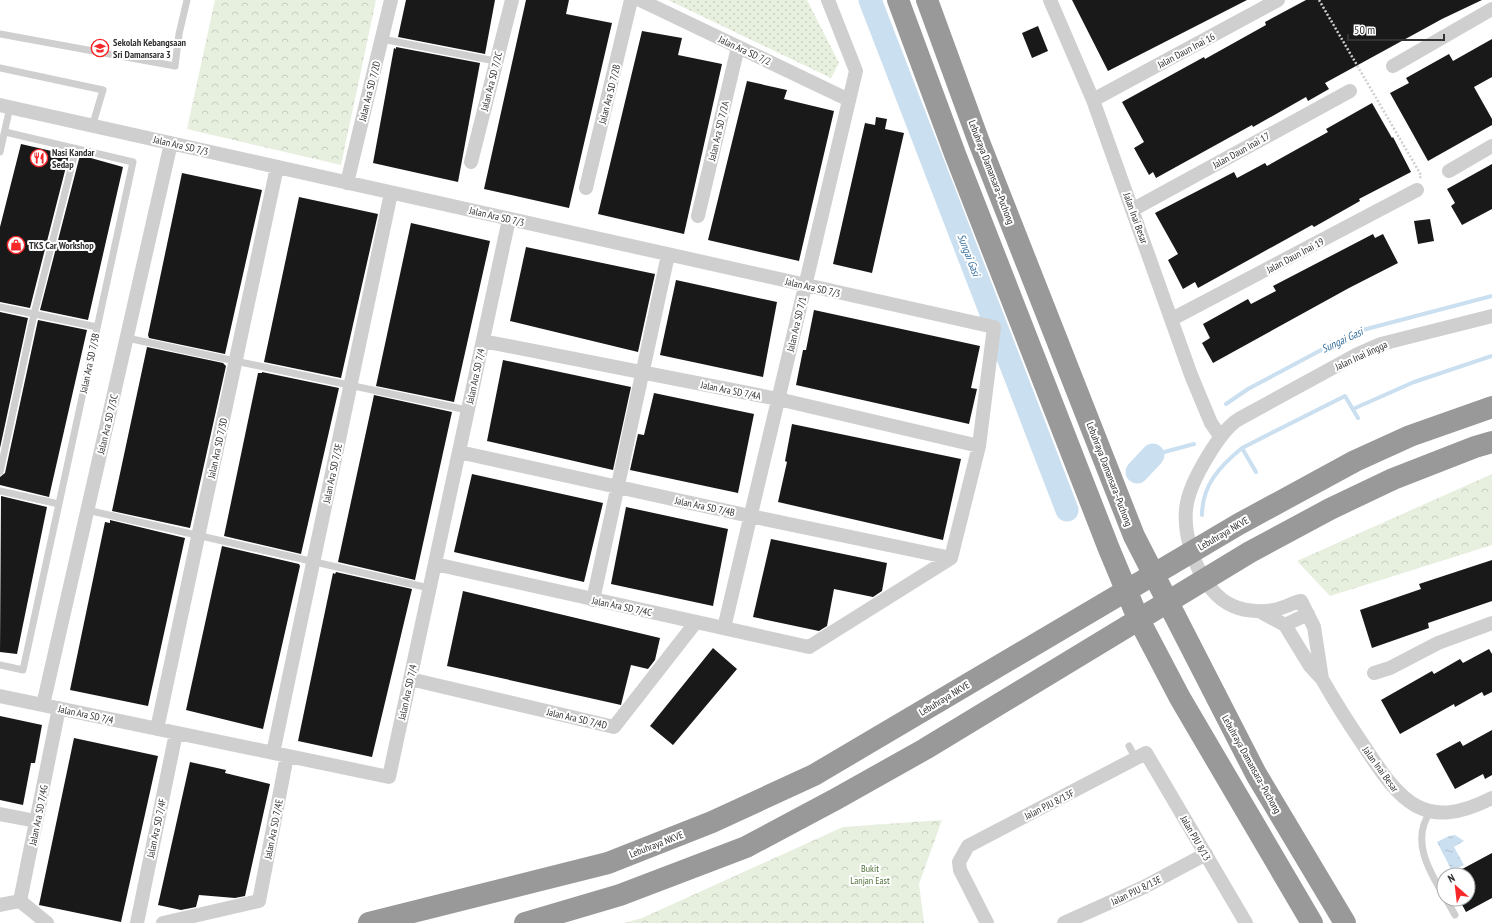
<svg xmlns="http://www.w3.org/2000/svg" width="1492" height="923" font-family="'PT Sans Narrow',sans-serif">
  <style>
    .grass { fill: url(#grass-dots) }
    .forest { fill: url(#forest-crowns) }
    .water { fill: url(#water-ripples) }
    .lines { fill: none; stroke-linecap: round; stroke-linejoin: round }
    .stream { stroke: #cadff0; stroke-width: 4 }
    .river { stroke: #cadff0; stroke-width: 23 }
    .building { fill: #191919 }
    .path { stroke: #cfcfcf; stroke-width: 2.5; stroke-dasharray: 2 2; stroke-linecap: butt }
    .service { stroke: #cfcfcf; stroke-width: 7 }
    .minor { stroke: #cfcfcf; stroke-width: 14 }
    .motorway { stroke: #999; stroke-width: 22 }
    .labels { text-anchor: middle; stroke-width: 4; stroke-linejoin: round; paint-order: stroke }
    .poi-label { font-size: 10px; font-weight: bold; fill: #323232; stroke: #fff; text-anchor: start }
    .street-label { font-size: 10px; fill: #323232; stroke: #fff }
    .park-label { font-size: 10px; fill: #51733a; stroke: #fff }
    .water-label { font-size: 11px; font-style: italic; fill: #366f9e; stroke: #fff }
  </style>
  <defs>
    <pattern id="grass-dots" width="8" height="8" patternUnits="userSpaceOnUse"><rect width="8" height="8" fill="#e7efdf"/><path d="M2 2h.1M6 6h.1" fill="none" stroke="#c7cdc0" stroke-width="1.8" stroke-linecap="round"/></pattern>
    <pattern id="forest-crowns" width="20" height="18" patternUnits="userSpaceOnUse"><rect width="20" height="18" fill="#e7efdf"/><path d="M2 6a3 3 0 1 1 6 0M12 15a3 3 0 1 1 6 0" fill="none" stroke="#c7cdc0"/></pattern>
    <pattern id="water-ripples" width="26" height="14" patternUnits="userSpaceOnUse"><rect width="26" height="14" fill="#cadff0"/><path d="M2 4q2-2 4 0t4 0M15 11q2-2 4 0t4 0" fill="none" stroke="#aec0ce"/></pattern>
  </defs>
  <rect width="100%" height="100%" fill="#fff"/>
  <path class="grass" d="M668,0H807L839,63L831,78Z"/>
  <path class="forest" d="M215,0H376L341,165L187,129Z
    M1492,474V545L1330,596L1297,561Z
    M942,820L919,884L924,923H624L642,918L843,827Z"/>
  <path class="water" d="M1455,835L1464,841L1454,847L1464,865L1452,871L1437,842L1449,836Z"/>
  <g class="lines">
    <path class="stream" d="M1226,404L1248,389L1355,332L1492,296
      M1353,409L1414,382L1492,356
      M1242,448L1256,472
      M1153,455L1194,444
      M1202,515C1202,485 1220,466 1242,448L1345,396L1358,418"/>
    <path class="river" d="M870,0L1067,510
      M1137,472L1153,455"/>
  </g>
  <path class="building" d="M406,0H495L485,54L398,37Z
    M526,0H569L566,14L612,23L569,208L484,189Z
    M1072,0H1247L1108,71Z
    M1306,0H1482L1442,19L1325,83L1329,89L1308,101L1306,97L1253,127L1252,125L1156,178L1153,172L1149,175L1134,148L1144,142L1122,102L1204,57L1205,59L1266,25L1265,22Z
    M1038,26L1048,51L1032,58L1022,33Z
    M642,31L682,38L678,55L722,64L684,234L598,214Z
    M1492,39V77L1474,87L1492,119V125L1428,161L1390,93L1409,83L1406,78L1449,54L1453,61Z
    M396,47L480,63L458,182L373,163L394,48L396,49Z
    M747,81L787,90L784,99L834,111L799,261L708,240Z
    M1372,103L1392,138L1393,137L1411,172L1359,199L1360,201L1314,227L1312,225L1198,288L1195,282L1183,289L1168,260L1178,254L1155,213L1234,172L1237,178L1265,163L1267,166L1328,132L1326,129Z
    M876,117L887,119L885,129L904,133L872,273L833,264L865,123L875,125Z
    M21,144L69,155L30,308L0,302V227Z
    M80,155L123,167L88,320L40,310Z
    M1492,164V209L1462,225L1451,206L1455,203L1447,189Z
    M182,173L262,190L225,354L149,338L148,335Z
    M299,197L378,214L341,378L264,362Z
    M1430,219L1434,241L1418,244L1414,221Z
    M411,223L490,241L454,402L376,386Z
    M1373,234L1375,238L1383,234L1398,263L1349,288L1213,363L1202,343L1210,338L1203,324L1248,299L1251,304L1276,291L1273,286Z
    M526,247L655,274L638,352L510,321Z
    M676,280L777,302L763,377L660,355Z
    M814,310L980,346L971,388L977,389L969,424L796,385L803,350H806Z
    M0,312L28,318L0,448Z
    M38,320L87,330L49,497L0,485V477L5,473Z
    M147,347L223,363L226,366L190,528L112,511Z
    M503,360L631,387L613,470L487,441Z
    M262,372L339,388L301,554L224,536L258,373H262Z
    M654,393L754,414L738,493L630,470L638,434L644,435Z
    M374,395L452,412L415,580L338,562Z
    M792,424L961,459L943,540L778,502L787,462L785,461Z
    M472,474L603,503L584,582L454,552Z
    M1,496L47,507L17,654L0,652Z
    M626,507L728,529L713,606L611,584Z
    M110,520L185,538L148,706L70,690L105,522L110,523Z
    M771,539L887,563L882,591L873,597L834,589L827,626L819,631L753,617Z
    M222,546L299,564L300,566L263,729L186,710Z
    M1492,560V601L1428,623L1429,628L1372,648L1360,610L1421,589L1419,584Z
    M336,572L412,589L372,757L298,741L333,573L335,574Z
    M463,591L660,638L655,660L648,669L631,665L621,705L447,666Z
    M713,648L737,669L673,745L650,726Z
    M1489,649L1492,654V692L1484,696L1482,692L1455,707L1454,704L1400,734L1381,700L1432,671L1434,674L1460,659L1463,663Z
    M0,716L42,725L35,763H31L23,805L0,800Z
    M1492,730V775L1485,779L1483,774L1455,789L1436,754L1460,741L1463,746Z
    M74,738L158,756L121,922L39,905Z
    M190,762L226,770L225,773L270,784L245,896L235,898L199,895L196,907L181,910L158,905Z
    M1492,853V898L1466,912L1459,899H1468V875H1451Z"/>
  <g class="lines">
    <path class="path" d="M1319,0L1421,175L1420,178"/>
    <path class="service" d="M0,34L175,66L179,34L187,0
      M382,39L495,61
      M0,68L103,90L92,127
      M0,152L10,107
      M0,307L97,327
      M127,338L467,410
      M0,472L34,314L76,149
      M0,491L59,504
      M87,510L429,588
      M0,665L23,670L133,162L5,132
      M1129,746L1136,759
      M1431,811C1410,839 1429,871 1444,896
      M1446,899L1455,915"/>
    <path class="minor" d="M640,0L849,100
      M1050,0L1093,100L1191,375L1211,423L1220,436
      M1393,66L1492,9
      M1093,100L1278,0
      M0,105L994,327L979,446L951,558L809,647L435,564
      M471,162L512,0
      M1449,171L1492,146
      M347,183L391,0
      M586,188L631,0
      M1132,210L1350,91
      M698,216L738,47
      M1172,319L1417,190
      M483,341L778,399L979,446
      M459,452L750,516L951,558
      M593,600L668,255
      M1259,611L1285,625L1310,666L1322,679C1335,702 1349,724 1364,746C1400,801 1424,833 1492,798
      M1285,625L1308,614
      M724,628L856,71L828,0
      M1374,673L1390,668L1438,643L1492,623
      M410,679L614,727L696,622
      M1322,679L1314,627L1301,601C1294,602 1288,606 1281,608C1267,613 1247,612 1233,606C1201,593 1180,536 1187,503C1191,481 1220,430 1239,419L1358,354L1381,344L1492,316
      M0,696L389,777L509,219
      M43,705L171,143
      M157,729L277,167
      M273,753L391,193
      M0,814L36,821
      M20,901L59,708
      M20,901L47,923
      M0,905L20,901
      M137,923L176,733
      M163,923L259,901L287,756
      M987,923L960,870L959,862L968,846L1146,753L1246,923
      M1064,923L1142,888L1206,854"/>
    <path class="motorway" d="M898,0L955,154L1109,549L1137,616L1180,698L1312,923
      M927,0L979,142L1134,536L1256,774L1345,923
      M369,923L608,863L712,822L814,775L1239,524L1355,461L1410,436L1492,407
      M525,923L620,895L746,847L836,799L925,749L1250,552L1330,509L1393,479L1475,447L1492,442"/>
  </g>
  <defs>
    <symbol id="school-ring" viewBox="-11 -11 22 22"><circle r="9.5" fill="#fff" stroke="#f62629" stroke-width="1.5"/><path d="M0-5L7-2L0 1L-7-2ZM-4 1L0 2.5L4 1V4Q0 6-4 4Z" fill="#f62629"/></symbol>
    <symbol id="restaurant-ring" viewBox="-11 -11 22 22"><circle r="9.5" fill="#fff" stroke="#f62629" stroke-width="1.5"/><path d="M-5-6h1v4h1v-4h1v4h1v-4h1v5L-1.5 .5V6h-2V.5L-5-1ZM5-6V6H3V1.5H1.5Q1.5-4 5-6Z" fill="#f62629"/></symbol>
    <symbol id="shop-ring" viewBox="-11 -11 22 22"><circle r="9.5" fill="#fff" stroke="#f62629" stroke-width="1.5"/><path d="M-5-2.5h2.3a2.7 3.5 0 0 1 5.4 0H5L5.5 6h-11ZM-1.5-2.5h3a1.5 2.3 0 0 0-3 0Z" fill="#f62629"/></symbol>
  </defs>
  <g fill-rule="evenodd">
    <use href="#school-ring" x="90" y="38" width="20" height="20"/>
    <use href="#restaurant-ring" x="29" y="148" width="20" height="20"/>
    <use href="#shop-ring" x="6" y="235" width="20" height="20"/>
  </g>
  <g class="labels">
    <g class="poi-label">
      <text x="113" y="46">Sekolah Kebangsaan<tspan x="113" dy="12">Sri Damansara 3</tspan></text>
      <text x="52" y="156">Nasi Kandar<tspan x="52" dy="12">Sedap</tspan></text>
      <text x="29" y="249">TKS Car Workshop</text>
    </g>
    <g class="street-label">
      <text transform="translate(745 50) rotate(25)" y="4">Jalan Ara SD 7/2</text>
      <text transform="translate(1186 50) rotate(-28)" y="4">Jalan Daun Inai 16</text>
      <text transform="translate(491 81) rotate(-76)" y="4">Jalan Ara SD 7/2C</text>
      <text transform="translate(369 91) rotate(-76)" y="4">Jalan Ara SD 7/2D</text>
      <text transform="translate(609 94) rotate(-76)" y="4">Jalan Ara SD 7/2B</text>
      <text transform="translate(718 131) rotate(-77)" y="4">Jalan Ara SD 7/2A</text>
      <text transform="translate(181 145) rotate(13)" y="4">Jalan Ara SD 7/3</text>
      <text transform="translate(1241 150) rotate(-29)" y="4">Jalan Daun Inai 17</text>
      <text transform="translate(992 172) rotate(69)" y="4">Lebuhraya Damansara–Puchong</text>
      <text transform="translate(497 216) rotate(13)" y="4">Jalan Ara SD 7/3</text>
      <text transform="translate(1136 218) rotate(70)" y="4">Jalan Inai Besar</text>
      <text transform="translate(1295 255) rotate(-28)" y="4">Jalan Daun Inai 19</text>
      <text transform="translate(813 287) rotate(13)" y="4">Jalan Ara SD 7/3</text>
      <text transform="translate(796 324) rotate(-77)" y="4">Jalan Ara SD 7/1</text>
      <text transform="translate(1361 355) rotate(-25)" y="4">Jalan Inai Jingga</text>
      <text transform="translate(89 363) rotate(-78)" y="4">Jalan Ara SD 7/3B</text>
      <text transform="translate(475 376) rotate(-78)" y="4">Jalan Ara SD 7/4</text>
      <text transform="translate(731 390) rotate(11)" y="4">Jalan Ara SD 7/4A</text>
      <text transform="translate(107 424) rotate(-77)" y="4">Jalan Ara SD 7/3C</text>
      <text transform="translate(217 448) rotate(-78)" y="4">Jalan Ara SD 7/3D</text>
      <text transform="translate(332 473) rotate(-78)" y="4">Jalan Ara SD 7/3E</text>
      <text transform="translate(1110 474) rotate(69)" y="4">Lebuhraya Damansara–Puchong</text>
      <text transform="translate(705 506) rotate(12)" y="4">Jalan Ara SD 7/4B</text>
      <text transform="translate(1223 533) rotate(-30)" y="4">Lebuhraya NKVE</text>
      <text transform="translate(622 606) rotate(12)" y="4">Jalan Ara SD 7/4C</text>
      <text transform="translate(407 692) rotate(-78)" y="4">Jalan Ara SD 7/4</text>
      <text transform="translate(944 698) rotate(-31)" y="4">Lebuhraya NKVE</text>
      <text transform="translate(86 714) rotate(12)" y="4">Jalan Ara SD 7/4</text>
      <text transform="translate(577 718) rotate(13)" y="4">Jalan Ara SD 7/4D</text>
      <text transform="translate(1252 764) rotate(61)" y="4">Lebuhraya Damansara–Puchong</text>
      <text transform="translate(1381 769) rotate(54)" y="4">Jalan Inai Besar</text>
      <text transform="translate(1049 804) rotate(-27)" y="4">Jalan PJU 8/13F</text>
      <text transform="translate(38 815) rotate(-79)" y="4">Jalan Ara SD 7/4G</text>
      <text transform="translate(156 828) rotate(-78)" y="4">Jalan Ara SD 7/4F</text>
      <text transform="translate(273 829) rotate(-79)" y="4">Jalan Ara SD 7/4E</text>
      <text transform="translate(1196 838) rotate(60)" y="4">Jalan PJU 8/13</text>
      <text transform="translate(656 844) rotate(-21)" y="4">Lebuhraya NKVE</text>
      <text transform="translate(1136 890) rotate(-26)" y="4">Jalan PJU 8/13E</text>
    </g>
    <g class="park-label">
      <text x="870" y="872">Bukit<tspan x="870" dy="12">Lanjan East</tspan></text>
    </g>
    <g class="water-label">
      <text transform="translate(969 255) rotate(69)" y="4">Sungai Gasi</text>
      <text transform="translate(1342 340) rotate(-25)" y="4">Sungai Gasi</text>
    </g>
  </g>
  <g transform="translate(1456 887) rotate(332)"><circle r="19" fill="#ffffff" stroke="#adadad"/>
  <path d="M0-3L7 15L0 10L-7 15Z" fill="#f62629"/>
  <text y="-6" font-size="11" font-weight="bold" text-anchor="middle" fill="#323232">N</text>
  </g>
  <path d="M1348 34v6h96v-6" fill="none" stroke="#323232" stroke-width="2"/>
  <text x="1354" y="34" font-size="12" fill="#323232" stroke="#ffffff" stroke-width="3" paint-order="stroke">50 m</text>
</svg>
